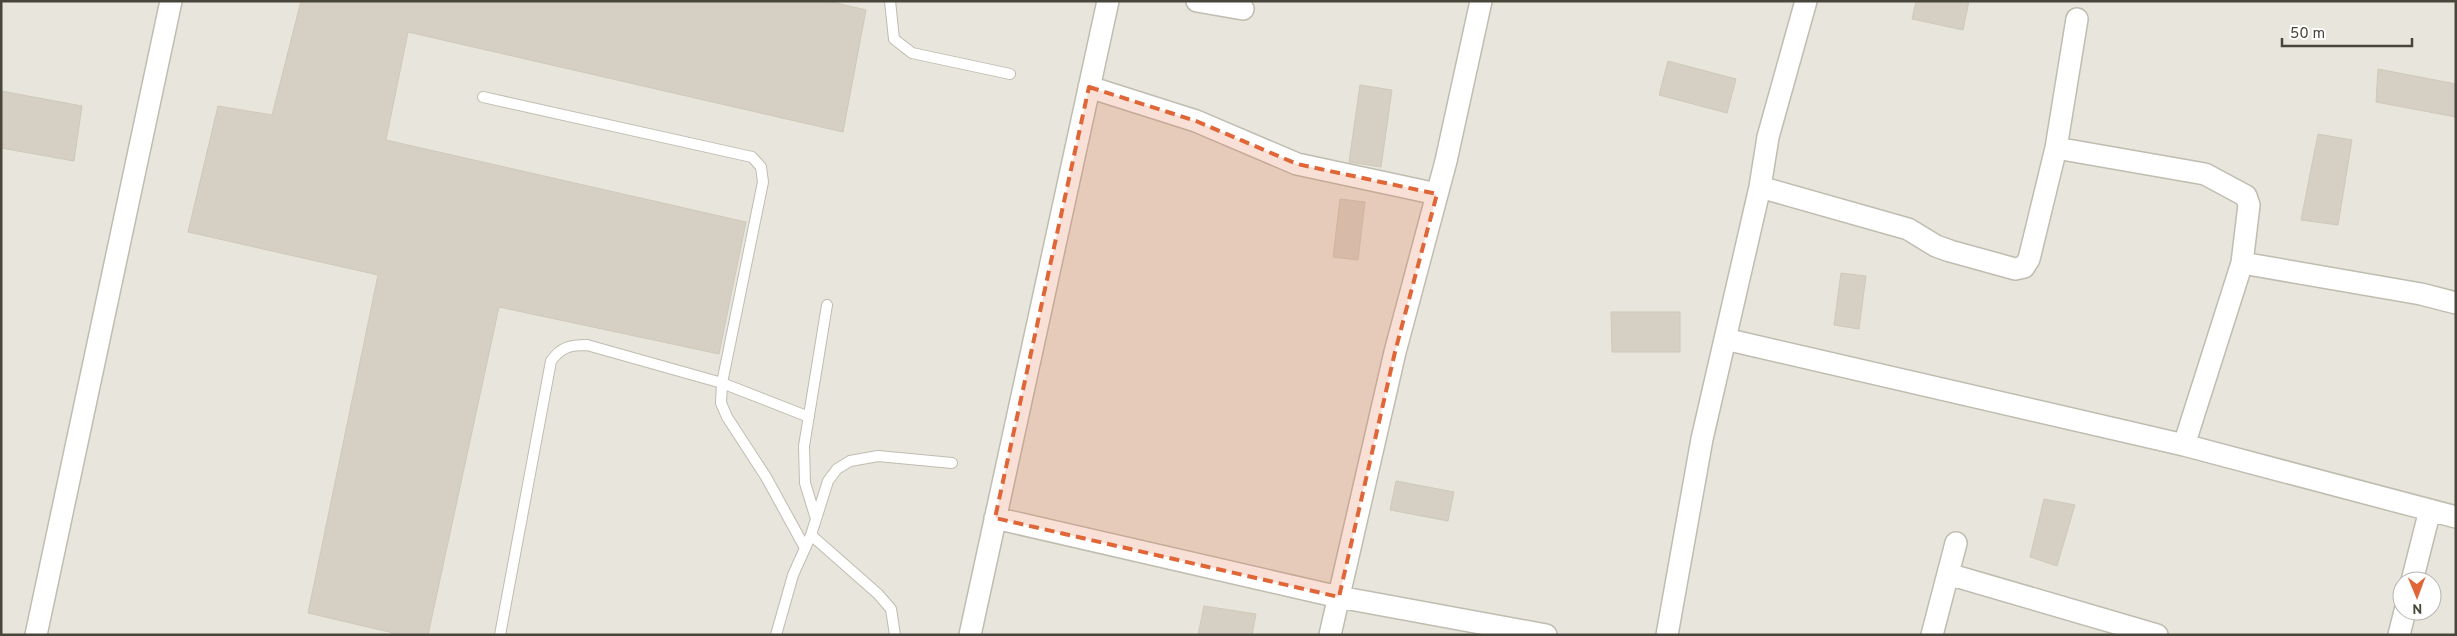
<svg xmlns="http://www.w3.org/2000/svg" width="2457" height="636" font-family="Overpass,sans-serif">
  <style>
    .residential { fill: #e8e5dc; fill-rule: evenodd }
    .building { fill: #d5d0c3; stroke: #cfc9b7 }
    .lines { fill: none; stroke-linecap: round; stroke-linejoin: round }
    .lane-casing { stroke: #bfbcb0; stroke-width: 12 }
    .street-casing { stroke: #bfbcb0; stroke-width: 24 }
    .lane { stroke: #fff; stroke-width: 10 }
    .street { stroke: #fff; stroke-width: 21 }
    .marked { fill: #e06638; fill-opacity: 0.2; stroke: #e06638; stroke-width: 4; stroke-dasharray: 10 6; stroke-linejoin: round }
  </style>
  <rect width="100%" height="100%" fill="#f5f3ed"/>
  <path class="residential" d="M1,1H2456V635H1ZM2402,581H2432V611H2402Z"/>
  <path class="building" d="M301,1H828L866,10L843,132L408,32L386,140L746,222L719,354L499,307L428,635H402L308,613L378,275L188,232L218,106L272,115Z
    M1916,1H1969L1963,30L1912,19Z
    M1668,61L1736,79L1727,113L1659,95Z
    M2378,69L2456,84V117L2376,102Z
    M1360,85L1392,90L1381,167L1349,162Z
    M1,91L82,106L74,161L1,148Z
    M2318,134L2352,140L2338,225L2301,220Z
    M1340,199L1365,202L1358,260L1333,257Z
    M1841,273L1866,276L1859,329L1834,325Z
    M1611,312H1680V352H1612Z
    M1396,481L1454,492L1448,521L1390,510Z
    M2044,499L2075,505L2057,566L2030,557Z
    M1204,606L1256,614L1252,635H1198Z"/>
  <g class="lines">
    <defs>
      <path id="lane" d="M890,1L894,39L912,53L1010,74
        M483,97L752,157L761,167L763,182L722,383L721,403L727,417L766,477L805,548
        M816,519L805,483L804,446L827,305
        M811,535L878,594L891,609L895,635
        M500,635L551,361C561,347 570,345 587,345L722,383L809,417
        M776,635L793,575L811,535L828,481L837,469L850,461L878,456L952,463"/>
      <path id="street" d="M1197,1L1243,9
        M1089,87L1196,121L1297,164L1437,194
        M2056,148L2205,174L2246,196L2249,205L2242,263L2421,294L2456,303
        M1760,187L1908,229L1936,246L1950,251L2015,269L2024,267L2029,259L2056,148L2077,19
        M1725,339L2184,445L2456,517
        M2184,445L2242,263
        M995,518L1339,597L1546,635
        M1948,574L2157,635
        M2412,581L2430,510
        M36,635L171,1
        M970,635L1108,1
        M1330,635L1395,352L1446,161L1481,1
        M1667,635L1702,439L1760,187L1768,137L1806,1
        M1932,635L1956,543
        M2399,635L2405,611"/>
    </defs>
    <use href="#lane" class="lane-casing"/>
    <use href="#street" class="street-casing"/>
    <use href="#lane" class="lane"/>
    <use href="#street" class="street"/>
  </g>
  <path class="marked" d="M1089,87L1196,121L1297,164L1437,194L1395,352L1339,597L995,518Z"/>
  <rect width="2457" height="636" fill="none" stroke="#48453b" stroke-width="5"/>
  <g transform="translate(2417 596) rotate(179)"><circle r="24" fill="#ffffff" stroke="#b6b5b1"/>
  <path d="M0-4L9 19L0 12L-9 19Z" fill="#e06638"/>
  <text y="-8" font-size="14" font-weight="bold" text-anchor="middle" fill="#48453b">N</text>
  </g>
  <path d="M2282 38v8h130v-8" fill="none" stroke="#48453b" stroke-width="2.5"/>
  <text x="2290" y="38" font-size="15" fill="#48453b" stroke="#ffffff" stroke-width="4" paint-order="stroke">50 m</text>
</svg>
